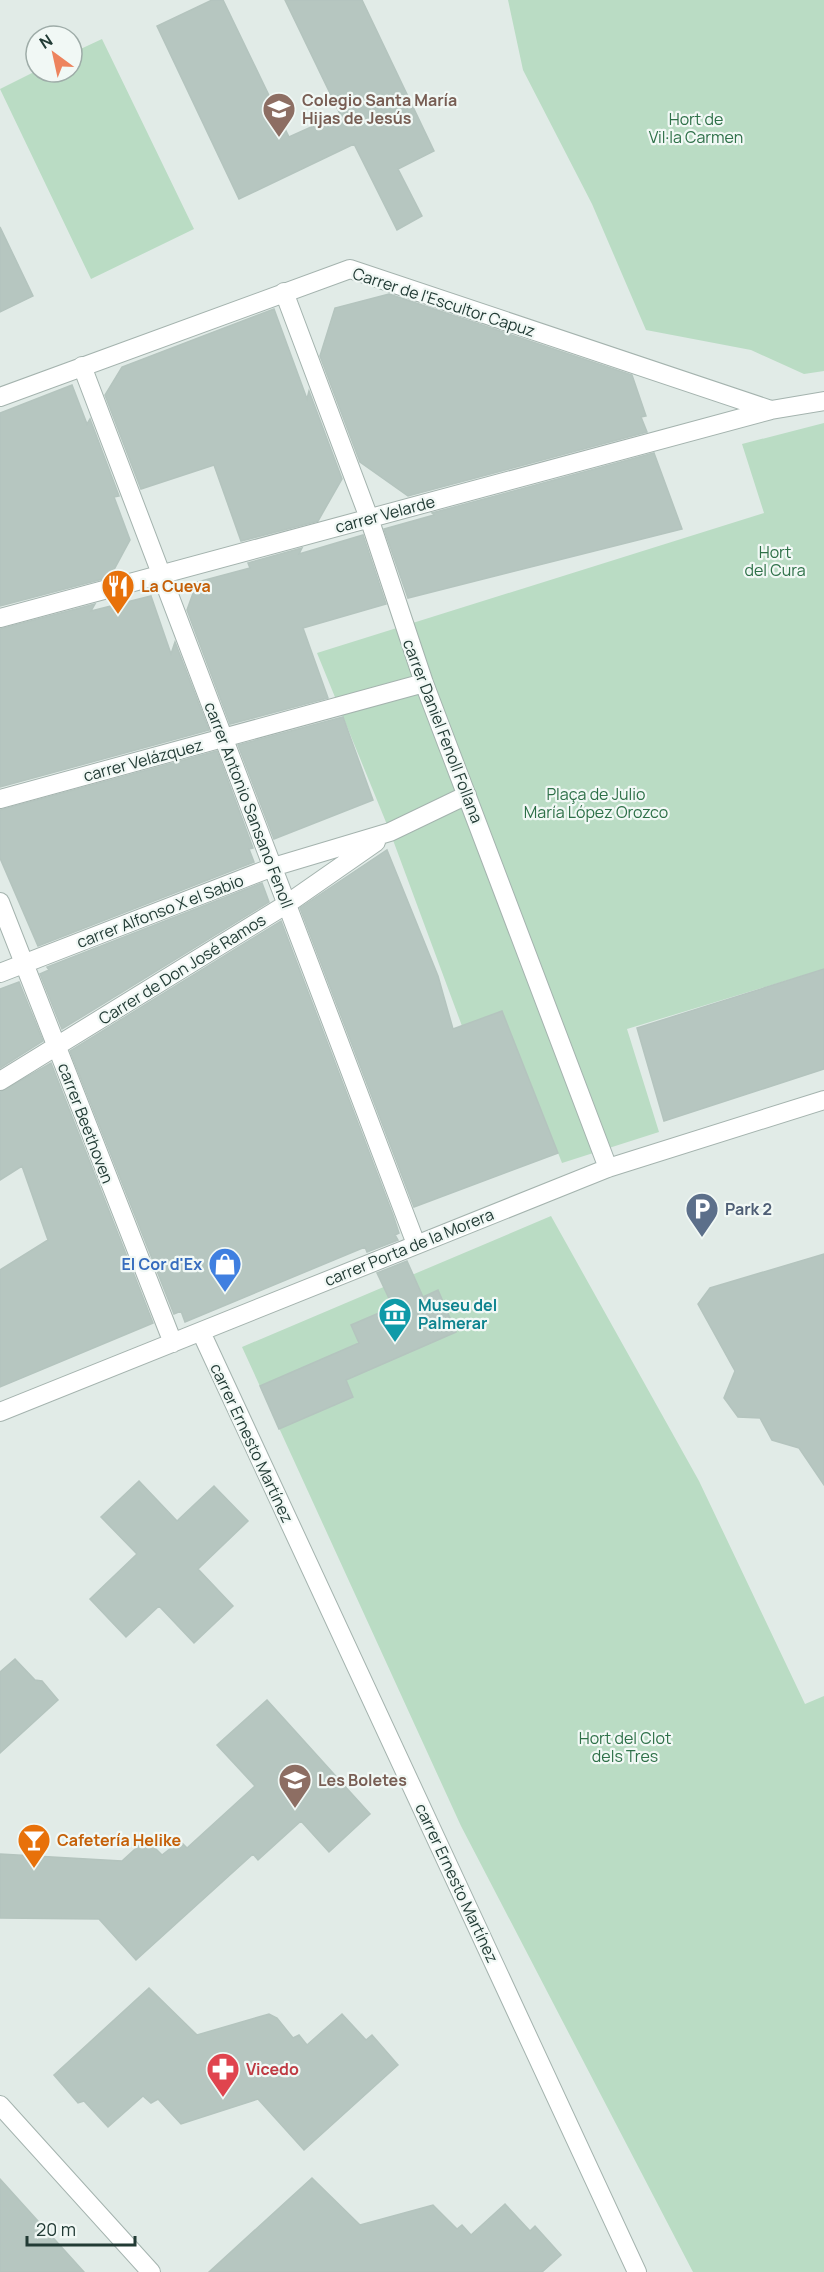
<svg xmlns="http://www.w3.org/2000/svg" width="824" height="2272" font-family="Manrope,sans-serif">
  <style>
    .green { fill: #badcc4 }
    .building { fill: #b6c6c0; stroke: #b4c4be; stroke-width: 1.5 }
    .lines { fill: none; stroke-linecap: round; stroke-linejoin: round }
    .minor-casing { stroke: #a4b3ae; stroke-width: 20 }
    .minor { stroke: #fff; stroke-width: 18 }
    .labels { text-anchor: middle; stroke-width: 4.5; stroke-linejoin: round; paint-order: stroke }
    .education-label { font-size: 16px; font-weight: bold; fill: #785e54; stroke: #f1f8f5; text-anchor: start }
    .park-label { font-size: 16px; fill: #2e7048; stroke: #f1f8f5 }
    .street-label { font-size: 16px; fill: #223b35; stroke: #f1f8f5 }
    .food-label { font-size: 16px; font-weight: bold; fill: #c56008; stroke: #f1f8f5; text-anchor: start }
    .service-label { font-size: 16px; font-weight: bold; fill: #4e5e75; stroke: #f1f8f5; text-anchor: start }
    .shop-label { font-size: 16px; font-weight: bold; fill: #366cbe; stroke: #f1f8f5; text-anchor: end }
    .culture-label { font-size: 16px; font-weight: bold; fill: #0d838f; stroke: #f1f8f5; text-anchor: start }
    .health-label { font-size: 16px; font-weight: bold; fill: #be3a42; stroke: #f1f8f5; text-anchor: start }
  </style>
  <rect width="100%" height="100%" fill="#e1ebe7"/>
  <path class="green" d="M508,0H824V371L804,374L751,350L646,330L592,204L523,70Z
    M102,39L194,229L91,279L0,89L36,71L72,72V53Z
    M824,423V969L627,1029L659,1132L562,1163L502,1011L462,1026L390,832L317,653L764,513L742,444Z
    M551,1216L699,1481L805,1704L824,1696V2272H693L461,1826L242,1347Z"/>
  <path class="building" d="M212,0H223L289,137L340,114L285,0H362L434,151L398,169L422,216L397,230L354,144L239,199L157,26Z
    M0,227L33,296L0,312Z
    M389,294L632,375L646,416L641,417L647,432L408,496L360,462L320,356L335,308Z
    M274,309L307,399L309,391L342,479L318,521L241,541L214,465L141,489L105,395L122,367Z
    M72,385L87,424L90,419L119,496L114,497L130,540L110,577L0,606V413Z
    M654,453L682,529L408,598L384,529L434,515L432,513Z
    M363,535L386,604L303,628L328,698L230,724L187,610L197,582L250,568L248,563L302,548L299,554Z
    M151,596L171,654L175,642L209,730L0,787V629L95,604L91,611Z
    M343,717L373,800L274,839L238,745Z
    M217,751L253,848L249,849L254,862L38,946L0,858V810Z
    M387,850L438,976L453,1029L502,1011L558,1153L414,1207L300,908Z
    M262,883L269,902L62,1029L40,974L49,970L47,967Z
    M281,921L393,1215L399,1233L395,1235L398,1240L367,1252L365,1247L185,1322L181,1311L174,1314L70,1051Z
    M824,969V1069L664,1121L637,1028Z
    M19,982L43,1041L0,1068V989Z
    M51,1063L153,1323L0,1387V1270L48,1240L22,1166L0,1180V1092Z
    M824,1254V1485L799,1448L772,1440L760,1418L738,1417L724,1398L735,1371L698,1304L710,1288Z
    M407,1261L423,1297L438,1290L456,1332L346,1380L353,1397L279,1429L260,1386L359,1343L351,1325L393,1307L377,1273Z
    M139,1481L177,1521L214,1486L248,1521L198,1569L233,1606L194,1643L159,1606L126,1637L90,1599L137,1554L101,1517Z
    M15,1659L35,1680L42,1681L58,1700L0,1753V1672Z
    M267,1700L370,1814L329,1852L301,1821L258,1860L253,1854L136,1960L99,1919L0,1918V1854L122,1861L146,1839L162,1855L180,1841L187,1848L255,1786L217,1745Z
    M149,1988L197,2035L269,2014L277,2018L293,2038L299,2035L307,2045L342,2014L366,2040L372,2035L398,2065L304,2150L258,2099L181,2124L158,2099L151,2103L143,2096L108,2127L84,2101L78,2103L54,2075Z
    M312,2178L360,2225L433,2205L457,2229L462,2225L471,2235L505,2204L530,2231L535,2226L561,2255L542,2272H209Z
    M0,2179L84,2272H0Z"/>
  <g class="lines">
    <defs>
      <path id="minor" d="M284,292L369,518L424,683L608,1168
        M82,366L416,1244
        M0,397L350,269L771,410
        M0,618L771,410L824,401
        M0,799L424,683
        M0,902L173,1343
        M0,973L273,867L390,832L467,795
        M0,1081L287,904L376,842
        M201,1332L637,2272
        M0,1412L608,1168L824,1100
        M0,2105L151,2272"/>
    </defs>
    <use href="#minor" class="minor-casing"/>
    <use href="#minor" class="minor"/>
  </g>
  <defs>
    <symbol id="school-pin" viewBox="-11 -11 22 30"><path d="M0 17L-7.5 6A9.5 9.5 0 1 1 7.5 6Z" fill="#8d6e63" stroke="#f1f8f5"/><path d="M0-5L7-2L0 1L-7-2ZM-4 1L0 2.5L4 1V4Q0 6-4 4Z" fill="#fff"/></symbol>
    <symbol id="restaurant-pin" viewBox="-11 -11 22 30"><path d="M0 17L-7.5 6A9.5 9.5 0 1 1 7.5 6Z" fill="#e8710a" stroke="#f1f8f5"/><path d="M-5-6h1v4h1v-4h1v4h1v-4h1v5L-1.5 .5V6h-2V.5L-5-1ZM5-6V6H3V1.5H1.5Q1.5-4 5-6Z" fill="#fff"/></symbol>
    <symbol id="parking-pin" viewBox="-11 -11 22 30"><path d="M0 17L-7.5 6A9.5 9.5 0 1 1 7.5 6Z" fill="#5c6f8a" stroke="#f1f8f5"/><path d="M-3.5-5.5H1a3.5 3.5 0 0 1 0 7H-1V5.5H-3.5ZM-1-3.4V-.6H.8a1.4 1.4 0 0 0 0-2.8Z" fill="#fff"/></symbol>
    <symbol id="shop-pin" viewBox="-11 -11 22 30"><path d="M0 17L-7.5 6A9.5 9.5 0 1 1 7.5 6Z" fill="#3f7fe0" stroke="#f1f8f5"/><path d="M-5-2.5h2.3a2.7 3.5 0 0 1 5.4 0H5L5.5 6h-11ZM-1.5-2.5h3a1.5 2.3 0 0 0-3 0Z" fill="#fff"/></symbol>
    <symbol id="museum-pin" viewBox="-11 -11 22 30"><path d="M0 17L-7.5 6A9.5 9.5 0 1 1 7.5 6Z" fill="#0f9aa8" stroke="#f1f8f5"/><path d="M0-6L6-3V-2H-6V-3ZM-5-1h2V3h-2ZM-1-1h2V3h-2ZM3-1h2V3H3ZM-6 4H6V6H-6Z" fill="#fff"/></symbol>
    <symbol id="bar-pin" viewBox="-11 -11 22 30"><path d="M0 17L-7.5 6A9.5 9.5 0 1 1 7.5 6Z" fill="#e8710a" stroke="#f1f8f5"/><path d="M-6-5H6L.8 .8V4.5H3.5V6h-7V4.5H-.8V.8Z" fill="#fff"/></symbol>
    <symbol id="pharmacy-pin" viewBox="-11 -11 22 30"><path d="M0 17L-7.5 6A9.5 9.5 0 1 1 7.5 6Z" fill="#e0444e" stroke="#f1f8f5"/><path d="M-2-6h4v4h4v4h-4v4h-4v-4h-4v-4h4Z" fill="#fff"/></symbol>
  </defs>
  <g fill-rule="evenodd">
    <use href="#school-pin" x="260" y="90" width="38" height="52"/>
    <use href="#restaurant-pin" x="99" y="567" width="38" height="52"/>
    <use href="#parking-pin" x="683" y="1190" width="38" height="52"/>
    <use href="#shop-pin" x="206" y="1245" width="38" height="52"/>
    <use href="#museum-pin" x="376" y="1295" width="38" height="52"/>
    <use href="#school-pin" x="276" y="1761" width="38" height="52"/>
    <use href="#bar-pin" x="15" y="1821" width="38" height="52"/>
    <use href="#pharmacy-pin" x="204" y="2050" width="38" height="52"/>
  </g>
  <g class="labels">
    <g class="education-label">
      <text x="302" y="106">Colegio Santa María<tspan x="302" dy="18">Hijas de Jesús</tspan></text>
      <text x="318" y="1786">Les Boletes</text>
    </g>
    <g class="park-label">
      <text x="696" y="125">Hort de<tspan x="696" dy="18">Vil·la Carmen</tspan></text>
      <text x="775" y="558">Hort<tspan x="775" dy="18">del Cura</tspan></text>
      <text x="596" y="800">Plaça de Julio<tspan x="596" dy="18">María López Orozco</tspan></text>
      <text x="625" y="1744">Hort del Clot<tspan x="625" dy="18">dels Tres</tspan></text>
    </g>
    <g class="street-label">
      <text transform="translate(444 302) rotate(18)" y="6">Carrer de l'Escultor Capuz</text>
      <text transform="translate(385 514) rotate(-15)" y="6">carrer Velarde</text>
      <text transform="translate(443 731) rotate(69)" y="6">carrer Daniel Fenoll Follana</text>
      <text transform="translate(143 760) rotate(-15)" y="6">carrer Velázquez</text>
      <text transform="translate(249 805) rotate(69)" y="6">carrer Antonio Sansano Fenoll</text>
      <text transform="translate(160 911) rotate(-21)" y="6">carrer Alfonso X el Sabio</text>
      <text transform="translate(182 969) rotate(-32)" y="6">Carrer de Don José Ramos</text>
      <text transform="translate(86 1123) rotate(69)" y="6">carrer Beethoven</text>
      <text transform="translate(409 1247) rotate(-22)" y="6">carrer Porta de la Morera</text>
      <text transform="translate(252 1443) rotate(65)" y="6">carrer Ernesto Martínez</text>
      <text transform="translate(457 1883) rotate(65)" y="6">carrer Ernesto Martínez</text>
    </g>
    <g class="food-label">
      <text x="141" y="592">La Cueva</text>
      <text x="57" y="1846">Cafetería Helike</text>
    </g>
    <g class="service-label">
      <text x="725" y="1215">Park 2</text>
    </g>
    <g class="shop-label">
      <text x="202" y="1270">El Cor d'Ex</text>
    </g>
    <g class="culture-label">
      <text x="418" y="1311">Museu del<tspan x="418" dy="18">Palmerar</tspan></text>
    </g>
    <g class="health-label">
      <text x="246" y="2075">Vicedo</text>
    </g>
  </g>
  <g transform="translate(54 54) rotate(327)"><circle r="28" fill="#f1f8f5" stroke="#9eaca8" stroke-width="1.5"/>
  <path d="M0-4.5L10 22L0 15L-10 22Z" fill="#ed835d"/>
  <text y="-9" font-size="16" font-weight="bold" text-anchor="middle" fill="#223b35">N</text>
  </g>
  <path d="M27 2236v9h108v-9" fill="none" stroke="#223b35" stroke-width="3"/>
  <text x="36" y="2236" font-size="18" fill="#223b35" stroke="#f1f8f5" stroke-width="4.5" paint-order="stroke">20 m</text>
</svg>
